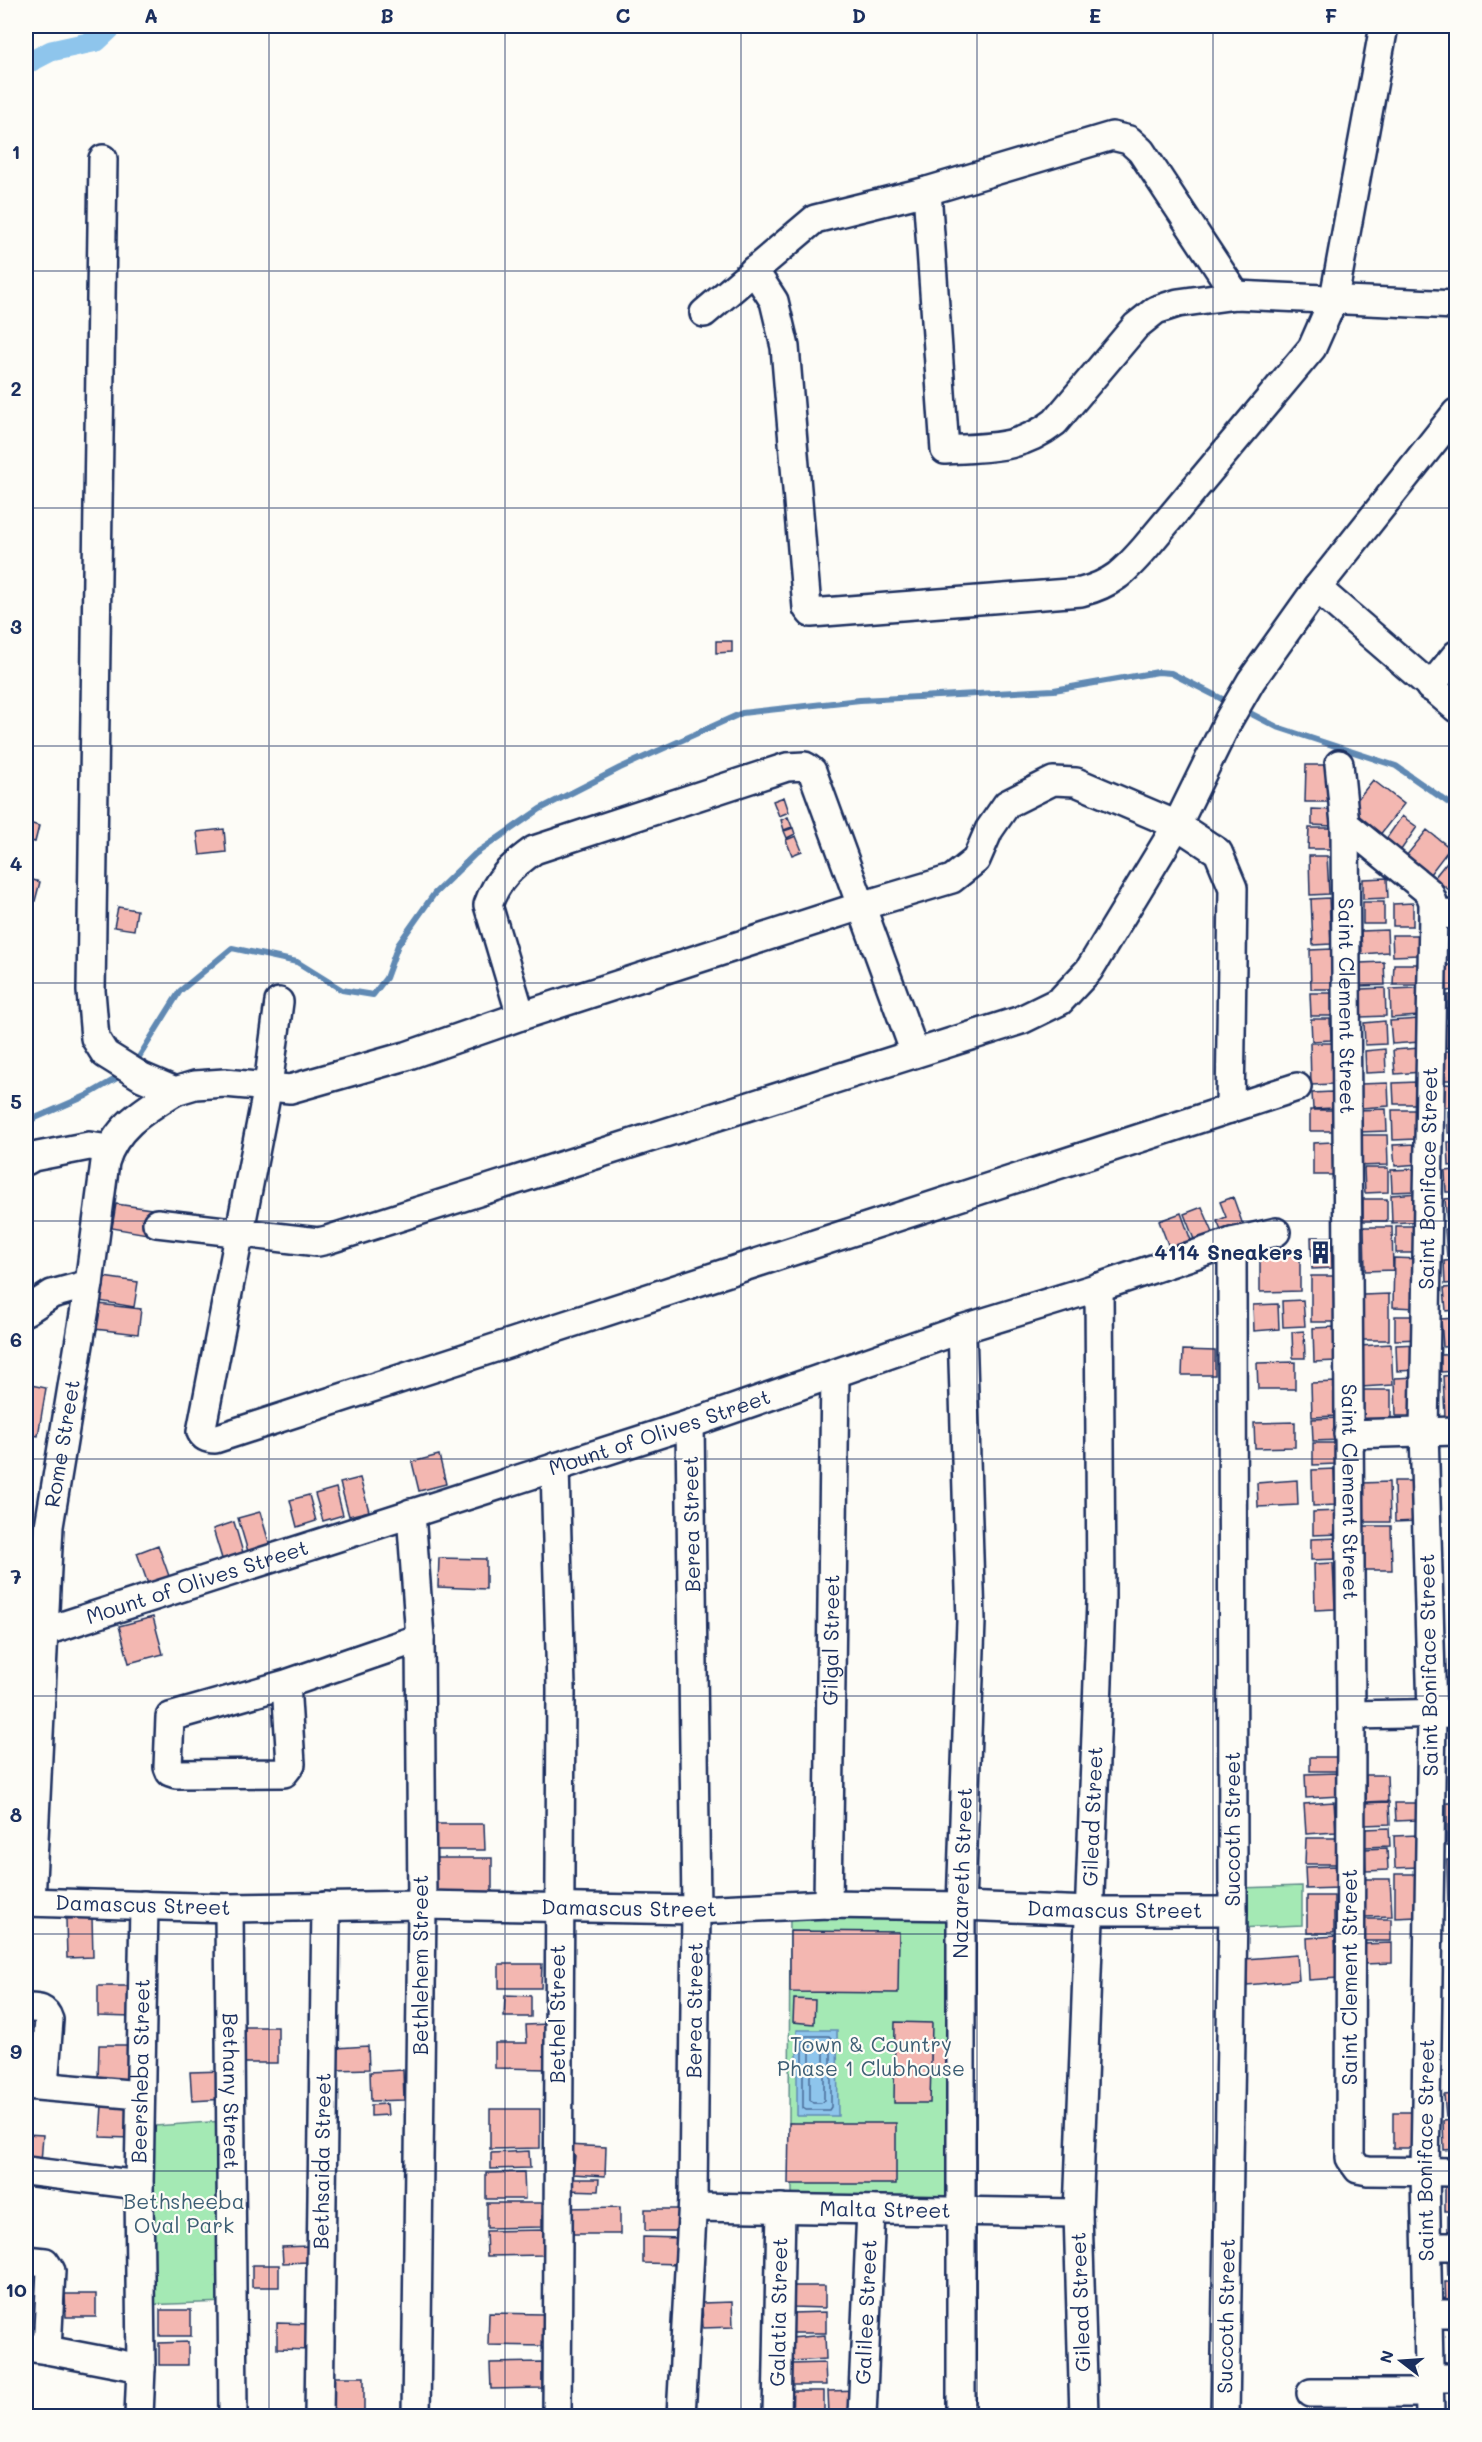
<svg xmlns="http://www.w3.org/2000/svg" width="1482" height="2442" font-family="Mali,sans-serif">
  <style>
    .green { fill: #a4e9b4; stroke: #608c89; stroke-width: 1.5 }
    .water { fill: #8ec5ec; stroke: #6089b3; stroke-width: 1.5 }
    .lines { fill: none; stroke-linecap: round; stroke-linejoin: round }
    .shore { stroke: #496b97; stroke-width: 1.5 }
    .stream { stroke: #6089b3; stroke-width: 6 }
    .canal { stroke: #8ec5ec; stroke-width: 21 }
    .building { fill: #f3b7b1; stroke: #1b2f5e; stroke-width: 1.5 }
    .minor-casing { stroke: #1b2f5e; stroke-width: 32 }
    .minor { stroke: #fdfcf7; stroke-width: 27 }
    .grid { fill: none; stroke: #1b2f5e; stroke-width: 1.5; stroke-opacity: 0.55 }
    .labels { text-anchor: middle; stroke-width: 4.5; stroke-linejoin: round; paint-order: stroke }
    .street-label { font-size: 21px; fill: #1b2f5e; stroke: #fdfcf7 }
    .poi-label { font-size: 21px; font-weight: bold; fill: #1b2f5e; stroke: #fdfcf7; text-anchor: end }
    .park-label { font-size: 21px; fill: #3d5e74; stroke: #fdfcf7 }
    .neatline { fill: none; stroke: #1b2f5e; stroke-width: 2 }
    .grid-label { font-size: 20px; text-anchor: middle; font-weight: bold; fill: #1b2f5e }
  </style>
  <rect width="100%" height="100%" fill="#fdfcf7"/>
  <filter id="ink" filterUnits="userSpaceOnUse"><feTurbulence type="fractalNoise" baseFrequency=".0167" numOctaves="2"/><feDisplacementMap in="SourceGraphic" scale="12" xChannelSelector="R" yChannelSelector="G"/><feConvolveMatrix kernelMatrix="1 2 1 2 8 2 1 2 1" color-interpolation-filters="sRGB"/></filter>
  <g filter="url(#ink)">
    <path class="green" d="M1302,1886V1925L1239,1928L1238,1888Z
      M790,1911L953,1915L949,2204L792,2199V2123H789Z
      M223,2121L227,2302L143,2305L142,2127Z"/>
    <path class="water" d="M797,2030H837L838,2116H797Z"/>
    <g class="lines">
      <path class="shore" d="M806,2036H829L831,2038V2107L829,2110H806L803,2108V2039Z
        M813,2043H822L824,2046V2100L821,2103H813L810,2100V2046Z"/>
      <path class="stream" d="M1242,709L1277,727L1396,766L1456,808
        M134,1065L180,991L232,948L297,962L342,990L373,995L386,978L398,945L434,894L475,854L540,809L620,768L742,713L860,700L1054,690L1158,672L1171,673L1230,703
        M26,1122L86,1096L124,1074"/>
      <path class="canal" d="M26,64L51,51L97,41L113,26"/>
    </g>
    <path class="building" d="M716,641H732V652L716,653Z
      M1306,765H1335V802H1305Z
      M1373,780L1404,804L1379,836L1348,811Z
      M784,797L789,812L779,816L773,801Z
      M1312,809L1334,810L1333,826L1312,825Z
      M1402,816L1417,827L1401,850L1386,839Z
      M788,817L792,827L784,830L781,820Z
      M26,822L39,826L35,842L26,840Z
      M793,828L795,834L787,838L784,831Z
      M1309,828H1332V849H1308Z
      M224,829L226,852L200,855L197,832Z
      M1427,830L1450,848L1430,874L1406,856Z
      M796,836L802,851L792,855L786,840Z
      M1309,856H1327L1329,894L1310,895Z
      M1450,858L1456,863V891L1454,894L1434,878Z
      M26,878L40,882L35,901L26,898Z
      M1387,878L1388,898L1363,899V879Z
      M1329,898L1331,944L1313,945L1311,899Z
      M1363,902H1384V924H1363Z
      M1413,903V926H1393V904Z
      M118,907L137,910L134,930L114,927Z
      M1387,930L1388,952L1362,954L1361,931Z
      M1445,934H1456V961H1445Z
      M1392,935H1419V955L1393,956Z
      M1332,949L1333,989H1311L1310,950Z
      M1384,962L1385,985L1360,986V963Z
      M1394,964H1418V985H1393Z
      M1446,965H1456V990L1447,991Z
      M1385,988L1386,1016L1361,1017V989Z
      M1417,988L1419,1016L1391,1018L1390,989Z
      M1310,993H1336L1337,1016H1311Z
      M1448,995H1456V1018H1448Z
      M1311,1019H1330L1331,1040L1312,1041Z
      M1419,1019L1420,1042L1392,1044L1390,1021Z
      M1385,1021L1386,1044L1365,1045L1364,1023Z
      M1456,1024V1047L1446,1048L1445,1025Z
      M1310,1043H1333V1084L1311,1085Z
      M1420,1048L1422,1072L1395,1074L1393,1050Z
      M1385,1049L1386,1072L1366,1073L1365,1051Z
      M1445,1051H1456V1080H1445Z
      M1417,1082V1104H1394L1393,1083Z
      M1388,1083L1389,1106L1361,1108L1360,1084Z
      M1445,1084L1456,1085V1107H1444Z
      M1332,1092L1333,1108L1313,1109L1312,1093Z
      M1386,1109L1387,1131L1359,1132L1358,1110Z
      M1310,1110H1336V1131H1310Z
      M1392,1110H1417V1139L1393,1140Z
      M1448,1111H1456V1133H1448Z
      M1357,1135H1387L1388,1165L1358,1166Z
      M1332,1142L1333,1175H1313V1143Z
      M1448,1142H1456V1165L1449,1166Z
      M1417,1144L1419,1164L1395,1166L1393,1145Z
      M1364,1168H1388V1192L1365,1193Z
      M1416,1169L1417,1191L1392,1192L1391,1170Z
      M1456,1170V1192H1446L1445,1171Z
      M1419,1193L1421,1221L1392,1223L1391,1195Z
      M1233,1197L1243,1225L1222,1233L1217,1221L1226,1217L1220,1202Z
      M1456,1198V1224L1447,1225L1445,1199Z
      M1363,1199H1387V1221H1363Z
      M116,1204L151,1209L147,1234L112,1228Z
      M1202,1207L1214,1235L1195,1242L1184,1214Z
      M1181,1213L1193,1246L1172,1255L1159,1221Z
      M1396,1226H1422V1253H1396Z
      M1364,1227H1392L1393,1270L1365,1271Z
      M1456,1228V1256L1447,1257L1445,1229Z
      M1311,1237H1331L1332,1268L1312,1269Z
      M1260,1249H1300V1291L1260,1292Z
      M1394,1258L1420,1259L1418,1308L1393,1307Z
      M1456,1260V1283L1445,1284L1444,1261Z
      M1311,1276H1333L1334,1322H1311Z
      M103,1277L138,1282L134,1307L99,1301Z
      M1456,1287V1310L1446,1311L1444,1288Z
      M1389,1294V1340H1363V1295Z
      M1303,1300L1305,1326L1283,1327L1282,1301Z
      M98,1304L141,1309L138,1334L95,1329Z
      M1278,1304L1279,1329L1254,1331L1253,1305Z
      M1395,1316H1419L1420,1339L1395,1340Z
      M1456,1318V1346L1443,1347L1441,1319Z
      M1335,1327L1336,1361L1314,1362L1313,1328Z
      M1304,1331L1305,1358H1293L1292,1332Z
      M1391,1344L1393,1385L1361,1387L1360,1346Z
      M1419,1344L1420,1370L1397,1371L1396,1345Z
      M1183,1350L1215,1351V1375H1182Z
      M1456,1354V1371L1441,1372V1355Z
      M1295,1362V1389H1258L1257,1363Z
      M1456,1375V1417H1445L1443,1376Z
      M1418,1377L1419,1416H1396L1395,1378Z
      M1337,1382V1416L1312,1417L1311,1383Z
      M26,1384L46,1388L38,1436L26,1434Z
      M1359,1390H1391V1421H1359Z
      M1340,1418L1341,1440L1313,1441L1312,1419Z
      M1295,1422V1447L1255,1448L1254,1423Z
      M1313,1443H1335L1336,1464L1313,1465Z
      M439,1455L446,1484L419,1491L412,1462Z
      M1334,1469L1336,1505L1313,1506L1312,1470Z
      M360,1478L369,1511L349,1516L340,1483Z
      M1297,1480L1298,1505L1258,1507L1257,1483Z
      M1394,1481H1416L1418,1521L1395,1522Z
      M1389,1482L1390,1522H1362V1483Z
      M336,1488L343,1515L323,1521L315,1494Z
      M309,1495L316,1521L297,1527L290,1500Z
      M1340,1511L1341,1534L1313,1535V1512Z
      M260,1512L271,1549L249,1555L238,1518Z
      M234,1522L244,1556L223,1562L213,1529Z
      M1361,1526H1391L1392,1570H1362Z
      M1339,1538V1559L1311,1560V1539Z
      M158,1545L169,1576L148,1584L137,1553Z
      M439,1558L486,1559V1589L438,1587Z
      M1333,1563L1335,1609L1315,1610L1314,1564Z
      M153,1617L163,1654L129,1663L119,1626Z
      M1310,1757H1339V1771H1310Z
      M1338,1773L1339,1796L1306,1798L1305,1774Z
      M1366,1775H1387L1388,1801L1366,1802Z
      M1334,1802L1336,1832L1306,1834L1304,1804Z
      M1389,1802L1390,1824L1364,1825L1363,1803Z
      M1395,1803H1416L1417,1820L1396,1821Z
      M1447,1803H1456V1846H1447Z
      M435,1824H484L485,1850H435Z
      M1389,1828L1390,1846L1365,1847V1829Z
      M1418,1835V1867L1395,1868L1394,1836Z
      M1306,1838H1337V1864H1305Z
      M1387,1848L1388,1870L1366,1871L1365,1849Z
      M434,1858H492V1896H434Z
      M1447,1860H1456V1907H1448Z
      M1339,1866L1340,1888L1306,1889L1305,1867Z
      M1395,1874H1417V1917L1395,1918Z
      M1363,1879H1390L1392,1916L1364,1917Z
      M1307,1896H1334V1933H1307Z
      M92,1917L93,1957L67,1958L66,1919Z
      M1363,1919H1391V1941H1363Z
      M790,1931L899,1932L898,1993L790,1992Z
      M1335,1936L1338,1978L1309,1980L1307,1938Z
      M1392,1943V1963L1363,1964V1944Z
      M1297,1955L1299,1980L1247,1985L1245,1959Z
      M499,1964H542L541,1988H499Z
      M98,1986H132V2017L98,2016Z
      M505,1995L531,1996V2017H504Z
      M794,1999L815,2000L814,2024L793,2022Z
      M895,2022L932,2023L930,2103H894Z
      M548,2024L547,2069L495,2068V2043H527L526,2025Z
      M242,2027H278V2063H242Z
      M931,2041H948V2068H931Z
      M99,2045H132V2079H98Z
      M368,2046L369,2069L337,2070L336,2048Z
      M403,2070L404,2100L371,2101L370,2072Z
      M224,2071L225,2099L192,2101L190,2072Z
      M1456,2094V2116L1446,2117L1444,2095Z
      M387,2104L388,2115L371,2116V2105Z
      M102,2105L132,2106L130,2138L100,2137Z
      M490,2109H540V2148L490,2149Z
      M1393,2112H1415V2148H1393Z
      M1456,2120V2149L1444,2150L1443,2121Z
      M789,2123H896V2184H788Z
      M26,2134L43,2135L41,2163L26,2162Z
      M566,2145L606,2147L605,2176L573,2174L575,2156L565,2155Z
      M529,2151L530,2168L491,2169V2153Z
      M524,2172L525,2199H486V2173Z
      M566,2179H599L598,2191L566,2190Z
      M1445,2181H1456V2211H1445Z
      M487,2203H542V2227L487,2228Z
      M620,2207V2234H566V2208Z
      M645,2209H679V2231H645Z
      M1456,2215V2242H1448V2216Z
      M544,2230V2255L487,2256L486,2231Z
      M643,2237L680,2238V2264L643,2263Z
      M308,2246L309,2262L283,2263L282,2247Z
      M1447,2252H1456V2275H1448Z
      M252,2265H279V2287H252Z
      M1445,2282H1456V2308H1446Z
      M792,2286H825V2308L792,2307Z
      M65,2294H96V2317H66Z
      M732,2302L733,2327L703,2328L702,2303Z
      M160,2310H191V2336H160Z
      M826,2312V2333H792V2313Z
      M489,2313L543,2314V2346L488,2345Z
      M277,2323L312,2324V2350L277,2349Z
      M825,2335L826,2359L792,2361L791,2338Z
      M188,2342V2365H159V2343Z
      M542,2362V2388L491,2389L490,2363Z
      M825,2363L826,2385H792V2364Z
      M334,2377H364V2416H334Z
      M1450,2388H1456V2410H1451Z
      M859,2390V2413L829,2414L828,2391Z
      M790,2391H824V2414H789Z"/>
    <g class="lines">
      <defs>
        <g id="minor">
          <path d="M103,159L91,991L95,1038L105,1054L142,1077L175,1091L195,1085L225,1083L290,1089L406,1056L521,1016L861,906L952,879L976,860L989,830L1007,804L1053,781L1076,782L1177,825L1218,852L1233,888L1230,1109"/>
          <path d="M927,191L945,450C989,447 1019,450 1055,422L1136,326L1156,310L1178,303L1236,295L1456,305"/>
          <path d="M754,270L774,301L785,347L807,608L811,613L1081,592C1112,584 1124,572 1145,548L1312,348L1334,298L1384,26"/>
          <path d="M704,313L815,219L927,191L1112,136L1129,140L1141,151L1236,295"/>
          <path d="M1317,588L1456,708"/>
          <path d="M1430,687L1456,655"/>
          <path d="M1339,764L1345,824L1429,892L1433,902V913L1456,915"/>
          <path id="s1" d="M1345,824L1351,1715L1350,2158L1358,2169L1368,2171L1456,2172"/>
          <path d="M279,1002L268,1086L201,1432C204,1438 208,1439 215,1439L1297,1087"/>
          <path d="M521,1016L488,905C497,879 512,866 534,850L787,767L805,766L812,771L915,1053"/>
          <path d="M26,1161L33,1157L89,1146L109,1149"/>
          <path d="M157,1223L318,1242L327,1240L1021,1020L1060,1001L1089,970L1177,825L1229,719L1251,681L1317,588L1456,413"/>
          <path d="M26,1311L52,1294L89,1284"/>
          <path d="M1348,1434L1456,1431"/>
          <path d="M555,1467L561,1688L557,2416"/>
          <path d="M411,1513L420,1638L422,1905L416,2416"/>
          <path id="s2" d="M43,1632L690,1424L962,1329L1099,1287L1232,1242L1276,1232"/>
          <path d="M286,1684L291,1764L284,1773L176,1774L170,1772L168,1767L170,1717L286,1684L420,1638"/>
          <path d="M1351,1715L1456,1713"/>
          <path id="s3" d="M26,1902L229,1908L422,1905L696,1910L828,1904L961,1906L1090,1911H1233"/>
          <path id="s4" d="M31,1902L49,1526L89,1284L105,1162C116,1126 145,1110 175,1091"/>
          <path id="s5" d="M828,1904L835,1375"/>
          <path id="s6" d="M229,1908L233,2416"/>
          <path d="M26,2008C37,2008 45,2007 49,2020L44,2086"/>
          <path d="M26,2085L140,2095"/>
          <path d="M26,2171L139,2185"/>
          <path id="s7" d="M693,2207L1078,2213"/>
          <path d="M1427,2246H1456"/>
          <path d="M26,2260L45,2262L51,2271L47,2350L26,2347"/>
          <path d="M1428,2314H1456"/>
          <path d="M47,2350L141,2368"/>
          <path d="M1429,2378H1456"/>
          <path d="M1311,2393H1429"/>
          <path id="s8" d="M139,2416L141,2368L139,2185L144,1905"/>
          <path id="s9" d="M319,2416L326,1906"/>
          <path id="s10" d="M681,2416L693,2198L696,1910L690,1424"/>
          <path id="s11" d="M777,2416L781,2208"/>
          <path id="s12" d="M862,2416L871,2210"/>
          <path id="s13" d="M961,2416V1906L971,1621L962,1329"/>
          <path id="s14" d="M1084,2416L1078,2213L1101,1601L1099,1287"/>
          <path id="s15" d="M1225,2416L1233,1911L1232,1242"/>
          <path id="s16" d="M1430,2416L1425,2172L1432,1713L1424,1431L1433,913"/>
        </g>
      </defs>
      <use href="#minor" class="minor-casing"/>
      <use href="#minor" class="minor"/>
    </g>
  </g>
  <path class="grid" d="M269,26V2416M505,26V2416M741,26V2416M977,26V2416M1213,26V2416M26,271H1456M26,508H1456M26,746H1456M26,983H1456M26,1221H1456M26,1459H1456M26,1696H1456M26,1934H1456M26,2171H1456"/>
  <defs>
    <symbol id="building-bare" viewBox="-9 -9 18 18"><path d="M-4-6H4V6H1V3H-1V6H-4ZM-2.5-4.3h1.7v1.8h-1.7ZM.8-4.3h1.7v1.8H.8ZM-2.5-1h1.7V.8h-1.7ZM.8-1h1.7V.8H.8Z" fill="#1b2f5e" stroke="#fdfcf7" stroke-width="2.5" paint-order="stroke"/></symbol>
  </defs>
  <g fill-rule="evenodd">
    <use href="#building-bare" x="1304" y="1236" width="33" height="33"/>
  </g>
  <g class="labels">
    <g class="street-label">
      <text dy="7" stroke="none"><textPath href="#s1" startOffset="182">Saint Clement Street</textPath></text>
      <text dy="7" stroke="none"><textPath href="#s16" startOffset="1238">Saint Boniface Street</textPath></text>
      <text dy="7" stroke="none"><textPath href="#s2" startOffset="648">Mount of Olives Street</textPath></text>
      <text dy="7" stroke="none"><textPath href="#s4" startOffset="460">Rome Street</textPath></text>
      <text dy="7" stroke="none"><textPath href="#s1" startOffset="668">Saint Clement Street</textPath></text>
      <text transform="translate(692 1524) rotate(-91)" y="7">Berea Street</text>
      <text dy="7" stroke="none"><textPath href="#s2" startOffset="162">Mount of Olives Street</textPath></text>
      <text dy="7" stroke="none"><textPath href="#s5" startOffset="264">Gilgal Street</textPath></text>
      <text transform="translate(1429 1665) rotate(-91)" y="7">Saint Boniface Street</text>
      <text dy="7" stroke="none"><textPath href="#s14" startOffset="600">Gilead Street</textPath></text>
      <text transform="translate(1233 1829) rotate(-90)" y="7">Succoth Street</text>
      <text dy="7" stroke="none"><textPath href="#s13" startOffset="543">Nazareth Street</textPath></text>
      <text dy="7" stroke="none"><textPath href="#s3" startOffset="117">Damascus Street</textPath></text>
      <text dy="7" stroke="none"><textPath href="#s3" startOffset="603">Damascus Street</textPath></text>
      <text dy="7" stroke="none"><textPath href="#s3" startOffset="1089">Damascus Street</textPath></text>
      <text transform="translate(421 1965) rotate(-90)" y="7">Bethlehem Street</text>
      <text transform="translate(1350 1977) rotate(-90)" y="7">Saint Clement Street</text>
      <text dy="7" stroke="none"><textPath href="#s10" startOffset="406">Berea Street</textPath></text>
      <text transform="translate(558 2014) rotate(-90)" y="7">Bethel Street</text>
      <text dy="7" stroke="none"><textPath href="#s8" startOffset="345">Beersheba Street</textPath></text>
      <text dy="7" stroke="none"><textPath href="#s6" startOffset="183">Bethany Street</textPath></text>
      <text dy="7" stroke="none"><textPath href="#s16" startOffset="266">Saint Boniface Street</textPath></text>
      <text dy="7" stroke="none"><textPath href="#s9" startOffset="255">Bethsaida Street</textPath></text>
      <text dy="7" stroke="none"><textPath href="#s7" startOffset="192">Malta Street</textPath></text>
      <text transform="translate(1081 2302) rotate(-92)" y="7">Gilead Street</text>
      <text dy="7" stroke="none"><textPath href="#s11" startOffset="104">Galatia Street</textPath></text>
      <text dy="7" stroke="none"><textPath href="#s12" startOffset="104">Galilee Street</textPath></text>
      <text dy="7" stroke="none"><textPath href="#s15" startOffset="100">Succoth Street</textPath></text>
    </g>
    <g class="poi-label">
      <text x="1303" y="1260">4114 Sneakers</text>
    </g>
    <g class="park-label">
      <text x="871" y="2052">Town &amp; Country<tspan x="871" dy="24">Phase 1 Clubhouse</tspan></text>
      <text x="184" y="2209">Bethsheeba<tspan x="184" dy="24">Oval Park</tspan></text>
    </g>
  </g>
  <rect width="1482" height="2442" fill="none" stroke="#fdfcf7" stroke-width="66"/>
  <g transform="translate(1401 2361) rotate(287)" stroke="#fdfcf7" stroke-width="4.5" paint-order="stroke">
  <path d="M0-4.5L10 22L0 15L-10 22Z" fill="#1b2f5e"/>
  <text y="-9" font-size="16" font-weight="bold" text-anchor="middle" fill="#1b2f5e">N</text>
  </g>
  <rect x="33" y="33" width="1416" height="2376" class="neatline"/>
  <g class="grid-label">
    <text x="151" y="23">A</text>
    <text x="387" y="23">B</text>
    <text x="623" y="23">C</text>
    <text x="859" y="23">D</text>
    <text x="1095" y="23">E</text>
    <text x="1331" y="23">F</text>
    <text x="16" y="159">1</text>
    <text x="16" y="396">2</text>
    <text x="16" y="634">3</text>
    <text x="16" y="871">4</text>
    <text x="16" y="1109">5</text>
    <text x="16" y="1347">6</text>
    <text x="16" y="1584">7</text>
    <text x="16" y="1822">8</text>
    <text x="16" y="2059">9</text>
    <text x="16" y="2297">10</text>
  </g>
</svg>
